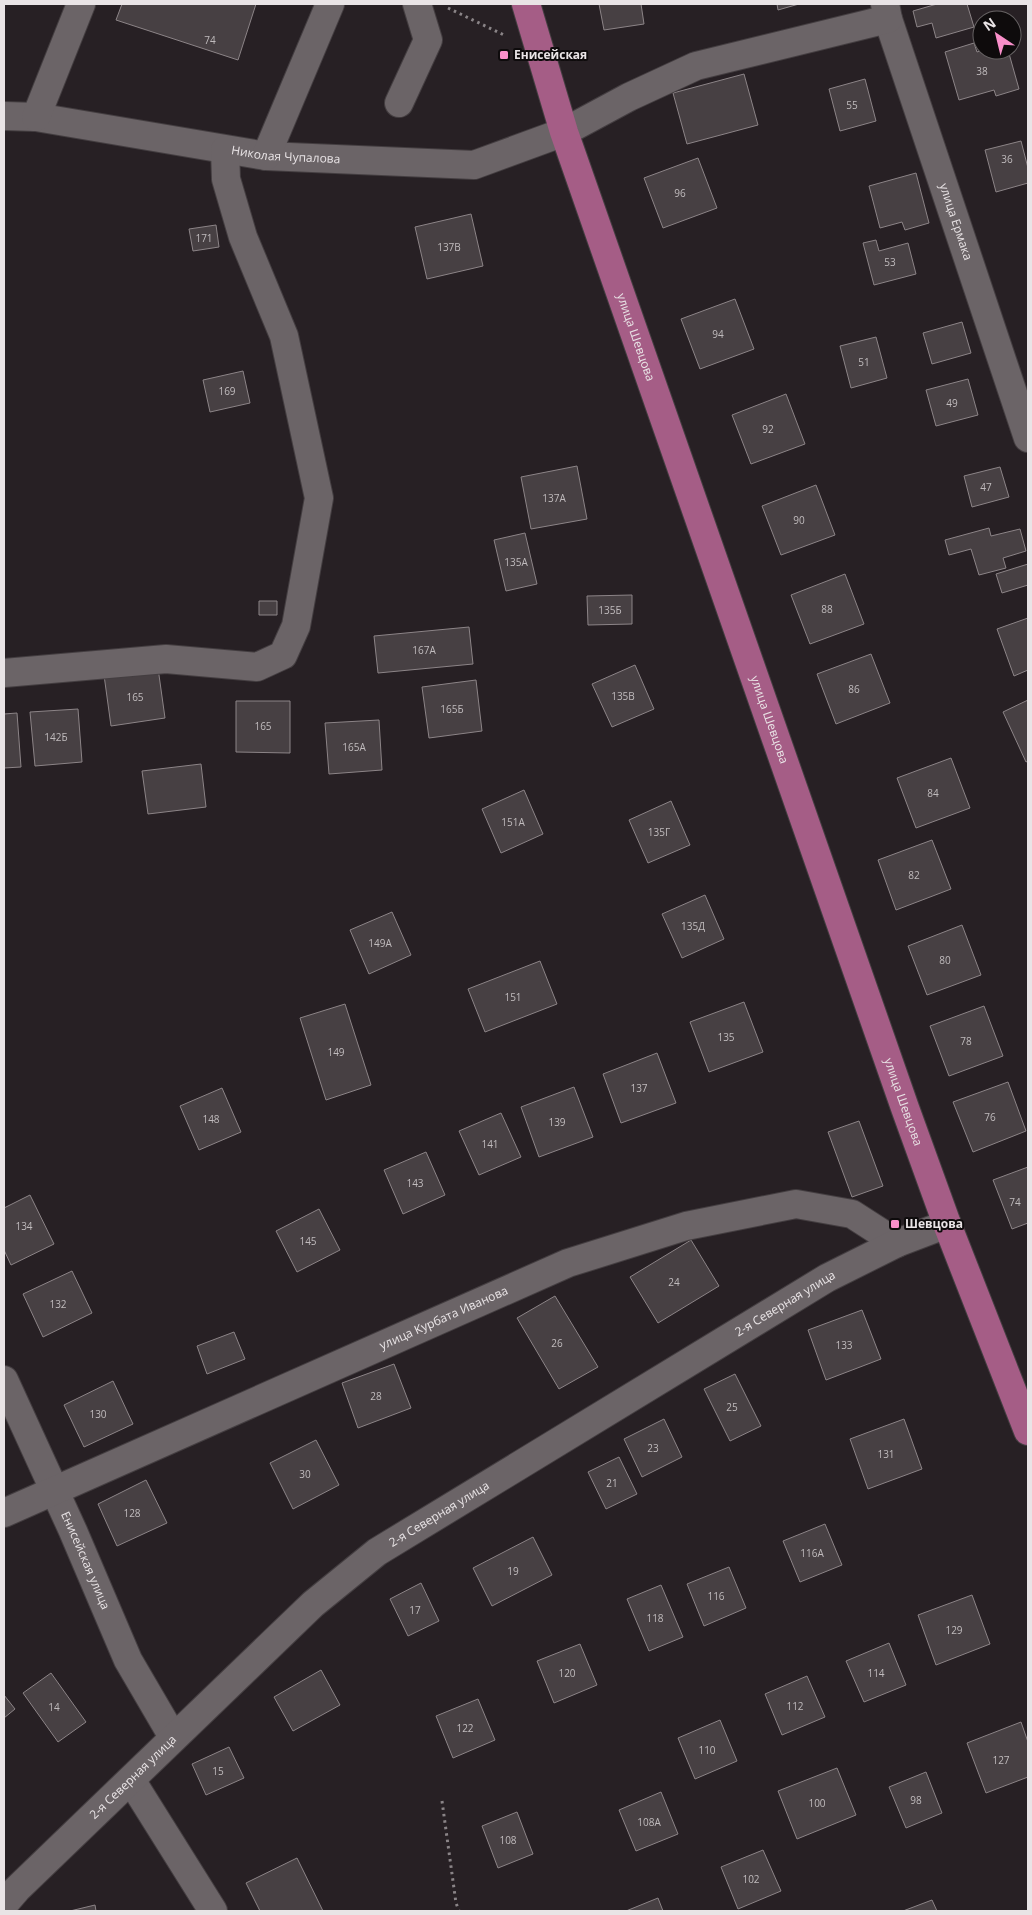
<svg xmlns="http://www.w3.org/2000/svg" width="1032" height="1915" font-family="'Open Sans',sans-serif">
  <style>
    .building { fill: #474043; stroke: #8c8487 }
    .lines { fill: none; stroke-linecap: round; stroke-linejoin: round }
    .minor-casing { stroke: #443e41; stroke-width: 30 }
    .major-casing { stroke: #443e41; stroke-width: 30 }
    .path { stroke: #8a8487; stroke-width: 3; stroke-dasharray: 2.5 4; stroke-linecap: butt }
    .minor { stroke: #6b6467; stroke-width: 28 }
    .major { stroke: #a55d86; stroke-width: 28 }
    .poi-dot { fill: #f98fca; stroke: #0e0b0c; stroke-width: 2 }
    .labels { text-anchor: middle; stroke-width: 4; stroke-linejoin: round; paint-order: stroke }
    .number-label { font-size: 10px; fill: #c0bbbd }
    .poi-label { font-size: 12px; font-weight: bold; fill: #e9e4e6; stroke: #0e0b0c; text-anchor: start }
    .street-label { font-size: 12px; fill: #e9e4e6; stroke: #0e0b0c }
  </style>
  <rect width="100%" height="100%" fill="#272024"/>
  <path class="building" d="M122,4H256L238,60L116,20Z
    M599,4H641L644,24L604,30Z
    M777,4H799L778,10Z
    M937,4H967L974,27L936,38L932,23L917,27L913,11Z
    M974,43L977,52L983,50H1008L1019,89L996,96L994,90L959,100L945,52Z
    M744,74L758,125L687,144L673,93Z
    M865,79L876,121L840,131L829,89Z
    M1021,141L1028,168V183L996,192L985,150Z
    M698,158L717,208L663,228L644,178Z
    M916,173L929,223L905,230L902,222L880,228L869,186Z
    M471,214L483,266L427,279L415,227Z
    M216,225L219,247L193,251L189,229Z
    M876,240L879,251L908,243L916,274L874,285L863,243Z
    M735,299L754,349L700,369L681,319Z
    M962,322L971,353L932,364L923,333Z
    M876,337L887,378L851,388L840,346Z
    M243,371L250,403L210,412L203,380Z
    M968,379L978,415L936,426L926,390Z
    M786,394L805,444L751,464L732,415Z
    M577,466L587,519L531,529L521,477Z
    M1000,467L1009,497L972,507L964,476Z
    M816,485L835,535L781,555L762,506Z
    M989,528L991,536L1020,529L1026,551L1003,558L1006,568L979,575L971,549L949,555L945,540Z
    M525,533L537,584L506,591L494,540Z
    M1028,564V585L1002,593L996,574Z
    M845,574L864,624L810,644L791,595Z
    M632,595V624L588,625L587,596Z
    M259,601H277V615H259Z
    M1028,618V670L1014,676L997,629Z
    M469,627L473,664L378,673L374,636Z
    M871,654L890,703L836,724L817,674Z
    M635,665L654,709L612,727L592,684Z
    M158,668L165,718L111,726L104,675Z
    M476,680L482,731L429,738L422,687Z
    M1028,700V761L1026,762L1003,712Z
    M236,701H290V753L236,752Z
    M78,709L82,762L35,766L30,712Z
    M17,713L21,767L4,768V714Z
    M379,720L382,770L329,774L325,723Z
    M951,758L970,808L916,828L897,778Z
    M201,764L206,807L148,814L142,771Z
    M524,790L543,834L501,853L482,809Z
    M671,801L690,845L648,863L629,820Z
    M932,840L951,889L896,910L878,860Z
    M705,895L724,939L682,958L662,914Z
    M392,912L411,955L369,974L350,930Z
    M962,925L981,975L927,995L908,946Z
    M540,961L557,1004L485,1032L468,989Z
    M744,1002L763,1052L709,1072L690,1022Z
    M345,1004L371,1085L326,1100L300,1018Z
    M984,1006L1003,1056L949,1076L930,1026Z
    M657,1053L676,1103L621,1123L603,1074Z
    M1008,1082L1026,1131L973,1152L953,1102Z
    M574,1087L593,1137L539,1157L521,1107Z
    M222,1088L241,1132L199,1150L180,1106Z
    M501,1113L521,1157L479,1175L459,1131Z
    M859,1121L883,1186L852,1197L828,1132Z
    M426,1152L445,1195L403,1214L384,1170Z
    M1028,1167V1223L1012,1229L993,1180Z
    M30,1195L54,1244L11,1265L4,1250V1208Z
    M319,1209L340,1250L297,1272L276,1231Z
    M691,1240L719,1286L658,1323L630,1277Z
    M72,1271L92,1313L43,1337L23,1294Z
    M555,1296L598,1367L559,1389L517,1318Z
    M862,1310L881,1359L826,1380L808,1330Z
    M234,1332L245,1359L207,1374L197,1346Z
    M394,1364L411,1408L358,1428L342,1383Z
    M735,1374L761,1426L730,1441L704,1389Z
    M113,1381L133,1424L84,1447L64,1405Z
    M664,1419L682,1457L642,1477L624,1439Z
    M904,1419L922,1469L868,1489L850,1439Z
    M316,1440L339,1485L293,1509L270,1463Z
    M619,1457L637,1494L606,1509L588,1472Z
    M146,1480L167,1523L117,1546L98,1504Z
    M825,1524L842,1565L800,1582L783,1541Z
    M533,1537L552,1575L492,1606L473,1568Z
    M729,1567L746,1608L704,1626L687,1584Z
    M421,1583L439,1621L408,1636L390,1599Z
    M661,1585L683,1637L649,1651L627,1599Z
    M972,1595L990,1644L936,1665L918,1615Z
    M889,1643L906,1685L864,1702L846,1661Z
    M580,1644L597,1685L554,1703L537,1661Z
    M321,1670L340,1705L293,1731L274,1697Z
    M51,1673L86,1722L58,1742L23,1693Z
    M807,1676L825,1717L782,1735L765,1694Z
    M4,1695L15,1709L4,1718Z
    M478,1699L495,1740L453,1758L436,1716Z
    M720,1720L737,1761L695,1779L678,1738Z
    M1021,1722L1028,1742V1777L986,1793L967,1743Z
    M229,1747L244,1778L206,1795L192,1764Z
    M837,1768L856,1815L797,1839L778,1791Z
    M926,1772L942,1813L906,1828L889,1787Z
    M661,1792L678,1834L636,1851L619,1810Z
    M517,1812L533,1854L498,1868L482,1826Z
    M763,1850L781,1891L738,1909L721,1867Z
    M297,1858L323,1911H260L246,1883Z
    M658,1898L663,1911H626Z
    M932,1900L937,1911H903Z
    M95,1905L96,1911H70Z"/>
  <g class="lines">
    <defs>
      <g id="minor">
        <path id="s1" d="M885,4L888,19L1028,438"/>
        <path d="M399,103L428,40L417,4"/>
        <path id="s2" d="M4,116L36,117L266,156L474,165L564,132L629,97L696,66L888,19"/>
        <path d="M36,117L81,4"/>
        <path d="M266,156L330,4"/>
        <path d="M4,673L166,659L257,667L283,655L296,626L319,498L284,336L243,237L226,179L225,150"/>
        <path id="s3" d="M4,1380L73,1531L128,1660L173,1737"/>
        <path id="s4" d="M4,1513L568,1263L686,1226L796,1204L852,1214L897,1243"/>
        <path d="M131,1780L213,1911"/>
        <path id="s5" d="M4,1904L17,1889L313,1604L377,1552L827,1278L897,1243L947,1224"/>
      </g>
      <g id="major">
        <path id="s6" d="M526,4L564,132L905,1108L947,1224L1028,1431"/>
      </g>
    </defs>
    <use href="#minor" class="minor-casing"/>
    <use href="#major" class="major-casing"/>
    <path class="path" d="M448,8L506,36
      M442,1801L456,1903L459,1911"/>
    <use href="#minor" class="minor"/>
    <use href="#major" class="major"/>
  </g>
  <g class="poi-dot">
    <rect x="499" y="50" width="10" height="10" rx="2.5"/>
    <rect x="890" y="1219" width="10" height="10" rx="2.5"/>
  </g>
  <g class="labels">
    <g class="number-label">
      <text x="210" y="44">74</text>
      <text x="982" y="75">38</text>
      <text x="852" y="109">55</text>
      <text x="1007" y="163">36</text>
      <text x="680" y="197">96</text>
      <text x="204" y="242">171</text>
      <text x="449" y="251">137В</text>
      <text x="890" y="266">53</text>
      <text x="718" y="338">94</text>
      <text x="864" y="366">51</text>
      <text x="227" y="395">169</text>
      <text x="952" y="407">49</text>
      <text x="768" y="433">92</text>
      <text x="986" y="491">47</text>
      <text x="554" y="502">137А</text>
      <text x="799" y="524">90</text>
      <text x="516" y="566">135А</text>
      <text x="827" y="613">88</text>
      <text x="610" y="614">135Б</text>
      <text x="424" y="654">167А</text>
      <text x="854" y="693">86</text>
      <text x="623" y="700">135В</text>
      <text x="135" y="701">165</text>
      <text x="452" y="713">165Б</text>
      <text x="263" y="730">165</text>
      <text x="56" y="741">142Б</text>
      <text x="354" y="751">165А</text>
      <text x="933" y="797">84</text>
      <text x="513" y="826">151А</text>
      <text x="659" y="836">135Г</text>
      <text x="914" y="879">82</text>
      <text x="693" y="930">135Д</text>
      <text x="380" y="947">149А</text>
      <text x="945" y="964">80</text>
      <text x="513" y="1001">151</text>
      <text x="726" y="1041">135</text>
      <text x="966" y="1045">78</text>
      <text x="336" y="1056">149</text>
      <text x="639" y="1092">137</text>
      <text x="990" y="1121">76</text>
      <text x="211" y="1123">148</text>
      <text x="557" y="1126">139</text>
      <text x="490" y="1148">141</text>
      <text x="415" y="1187">143</text>
      <text x="1015" y="1206">74</text>
      <text x="24" y="1230">134</text>
      <text x="308" y="1245">145</text>
      <text x="674" y="1286">24</text>
      <text x="58" y="1308">132</text>
      <text x="557" y="1347">26</text>
      <text x="844" y="1349">133</text>
      <text x="376" y="1400">28</text>
      <text x="732" y="1411">25</text>
      <text x="98" y="1418">130</text>
      <text x="653" y="1452">23</text>
      <text x="886" y="1458">131</text>
      <text x="305" y="1478">30</text>
      <text x="612" y="1487">21</text>
      <text x="132" y="1517">128</text>
      <text x="812" y="1557">116А</text>
      <text x="513" y="1575">19</text>
      <text x="716" y="1600">116</text>
      <text x="415" y="1614">17</text>
      <text x="655" y="1622">118</text>
      <text x="954" y="1634">129</text>
      <text x="567" y="1677">120</text>
      <text x="876" y="1677">114</text>
      <text x="795" y="1710">112</text>
      <text x="54" y="1711">14</text>
      <text x="465" y="1732">122</text>
      <text x="707" y="1754">110</text>
      <text x="1001" y="1764">127</text>
      <text x="218" y="1775">15</text>
      <text x="916" y="1804">98</text>
      <text x="817" y="1807">100</text>
      <text x="649" y="1826">108А</text>
      <text x="508" y="1844">108</text>
      <text x="751" y="1883">102</text>
    </g>
    <g class="poi-label">
      <text x="514" y="59">Енисейская</text>
      <text x="905" y="1228">Шевцова</text>
    </g>
    <g class="street-label">
      <text dy="4" stroke="none"><textPath href="#s2" startOffset="285">Николая Чупалова</textPath></text>
      <text dy="4" stroke="none"><textPath href="#s1" startOffset="229">улица Ермака</textPath></text>
      <text dy="4" stroke="none"><textPath href="#s6" startOffset="351">улица Шевцова</textPath></text>
      <text dy="4" stroke="none"><textPath href="#s6" startOffset="756">улица Шевцова</textPath></text>
      <text dy="4" stroke="none"><textPath href="#s6" startOffset="1161">улица Шевцова</textPath></text>
      <text dy="4" stroke="none"><textPath href="#s5" startOffset="991">2-я Северная улица</textPath></text>
      <text dy="4" stroke="none"><textPath href="#s4" startOffset="481">улица Курбата Иванова</textPath></text>
      <text dy="4" stroke="none"><textPath href="#s5" startOffset="586">2-я Северная улица</textPath></text>
      <text dy="4" stroke="none"><textPath href="#s3" startOffset="198">Енисейская улица</textPath></text>
      <text dy="4" stroke="none"><textPath href="#s5" startOffset="181">2-я Северная улица</textPath></text>
    </g>
  </g>
  <rect width="1032" height="1915" fill="none" stroke="#e9e4e6" stroke-width="10"/>
  <g transform="translate(997 35) rotate(325)"><circle r="24" fill="#0e0b0c" stroke="#666263"/>
  <path d="M0-4L9 19L0 12L-9 19Z" fill="#f98fca"/>
  <text y="-8" font-size="14" font-weight="bold" text-anchor="middle" fill="#e9e4e6">N</text>
  </g>
</svg>
